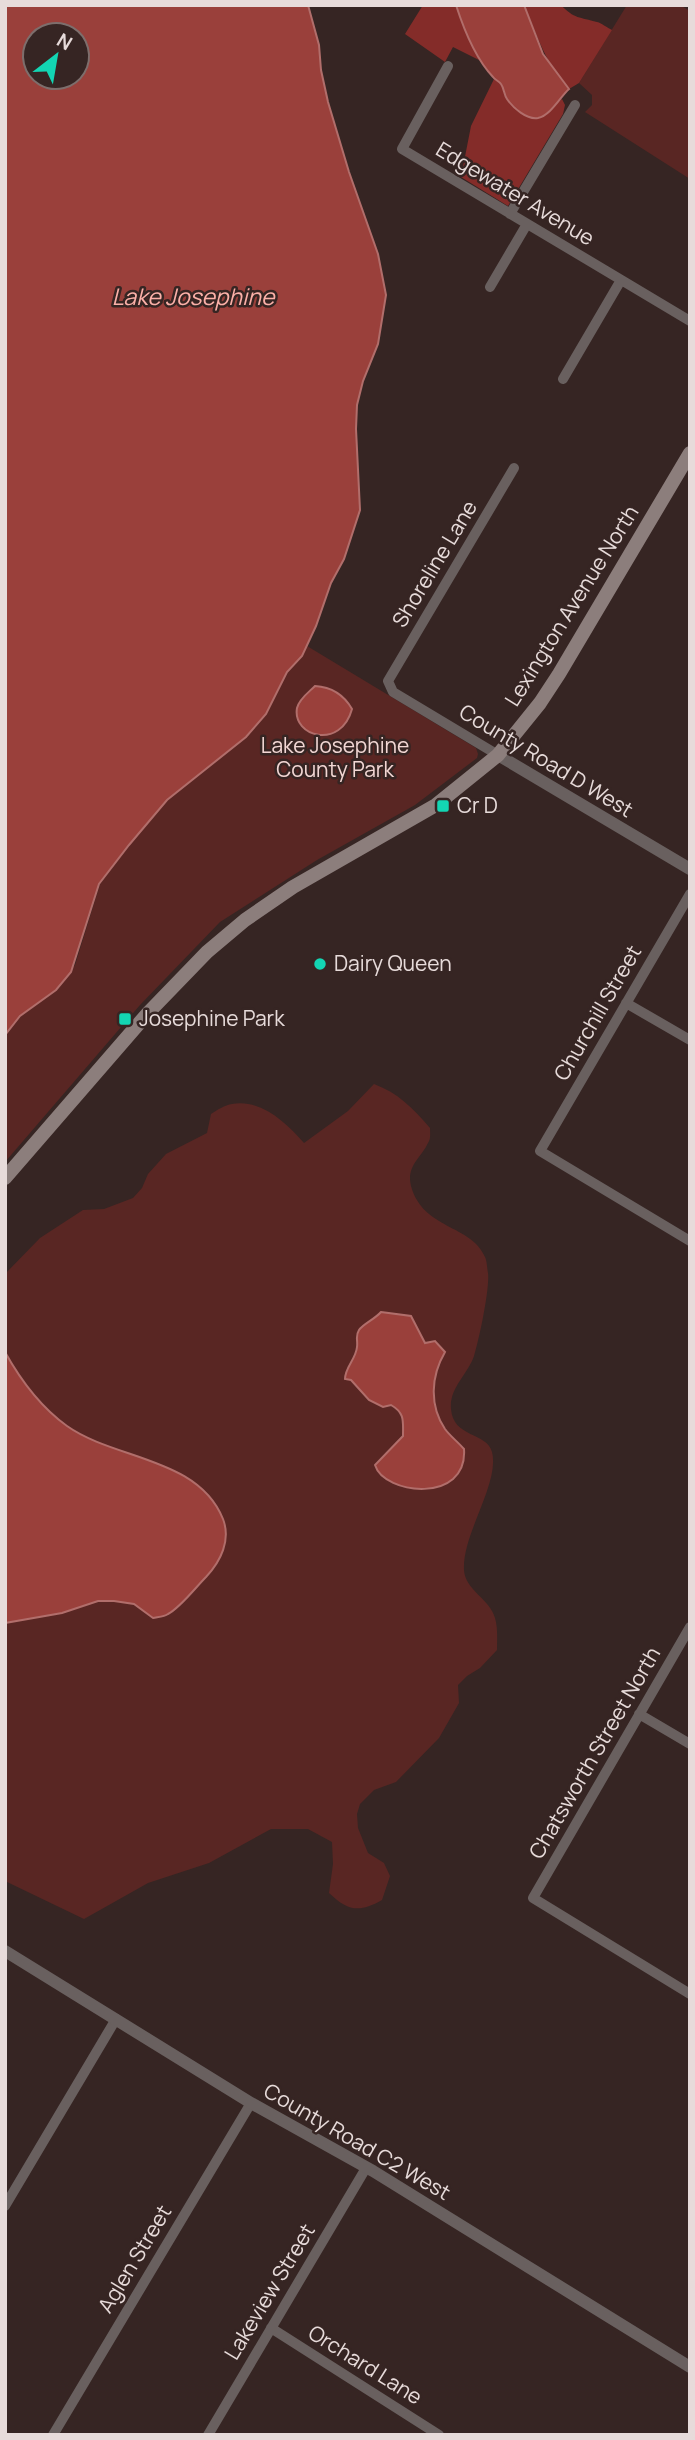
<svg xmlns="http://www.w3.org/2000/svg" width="695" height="2440" font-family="Manrope,sans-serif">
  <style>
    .green { fill: #592623 }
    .forest { fill: #842c29 }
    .water { fill: #9a403b; stroke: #b16e6b; stroke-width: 2; fill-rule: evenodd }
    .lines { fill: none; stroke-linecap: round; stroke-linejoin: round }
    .minor { stroke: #69605f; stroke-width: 10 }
    .tertiary { stroke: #69605f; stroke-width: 12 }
    .secondary { stroke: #8c7e7c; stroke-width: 14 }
    .poi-dot { fill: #13d5b3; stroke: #362523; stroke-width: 2.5 }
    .labels { text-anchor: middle; stroke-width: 5; stroke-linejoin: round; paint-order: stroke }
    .street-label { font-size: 21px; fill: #e7dbda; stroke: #362523 }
    .park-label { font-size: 21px; fill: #f2d7d4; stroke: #362523 }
    .poi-label { font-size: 21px; fill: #e7dbda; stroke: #362523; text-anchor: start }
    .water-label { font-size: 23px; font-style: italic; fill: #fcb0a8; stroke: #362523 }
  </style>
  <rect width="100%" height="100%" fill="#362523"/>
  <path class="green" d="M627,5H680L690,11V179L585,112L592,105V95L579,83Z
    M307,646L476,748L478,754L477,758L415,805L317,860L220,922L140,1005L5,1162V1035L20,1016L56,990L75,965L100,884L129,845L167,800L246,737L266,714L287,672L302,656Z
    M374,1084C398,1093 413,1108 430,1128C430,1133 431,1139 428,1143C421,1158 406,1166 411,1186C423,1230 471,1224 485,1257C487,1261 487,1268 488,1273C490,1288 479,1340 474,1356C468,1374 449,1388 451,1409C453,1438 487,1432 492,1452C500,1483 462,1534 464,1570C465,1590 490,1599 495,1618C498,1628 497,1640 497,1650L480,1668L467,1676L458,1685L459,1703L439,1738L396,1782L374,1790L360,1804L357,1814L358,1828L368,1853L384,1863L390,1876L382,1900C359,1913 348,1911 329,1893L333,1864L332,1842L308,1829H271L209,1863L148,1883L84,1919L5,1881V1274L40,1238L83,1210L104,1209L133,1198L142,1188L148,1174L166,1154L207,1133L211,1114C217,1110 225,1105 232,1104C262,1099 286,1123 304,1143L348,1111Z"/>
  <path class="forest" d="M423,5H456L470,41L481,61L453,47L445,62L405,34Z
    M524,5H561C574,19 580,17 597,22C602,23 607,28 612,30L579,83L569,89C546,65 537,35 524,5Z
    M494,79L501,83L505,96L554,105L562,99L565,105L563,114L508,206L461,177L471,126Z"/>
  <path class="water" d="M5,5H308L319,45L321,70L328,102L349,172L378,254L386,295L378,344L363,381L357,405L356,429L360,510L344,559L331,583L316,626L302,656L287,672L266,714L246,737L167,800L129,845L99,884L71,972L56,990L20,1016L5,1035ZM35,35H77V77H35Z
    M456,5H524L543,54L569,89C560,97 551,115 538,118C527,120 513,108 507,99C504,95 504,88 501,84C499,81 495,80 493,77C475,58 464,30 456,5Z
    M315,686C331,687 344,695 352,709C341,750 292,737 297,708C299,699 309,692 315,686Z
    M381,1312L411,1316L425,1343L435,1341L445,1352C431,1376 429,1405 445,1429C450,1436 458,1442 464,1449C468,1504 384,1495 375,1465L403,1436C403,1421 405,1413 391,1405L383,1407L369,1400L351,1380L345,1379C345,1367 356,1359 357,1347C358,1340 355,1336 359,1330C363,1324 375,1319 381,1312Z
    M5,1352C20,1379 42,1408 67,1426C115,1460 198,1457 223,1519C231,1540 221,1561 206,1577C196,1587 180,1608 168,1614C164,1617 157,1617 153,1618L134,1604L114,1601H98L62,1613L5,1623Z"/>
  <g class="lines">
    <path class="minor" d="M448,66L402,149L690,321
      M510,214L575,105
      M490,287L527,224
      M563,379L621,280
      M498,755L393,692L388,681L514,468
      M690,894L540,1151L690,1241
      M626,1003L690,1040
      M690,1627L533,1898L690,1994
      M639,1714L690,1744
      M5,2206L116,2019
      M271,2328L439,2435
      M53,2435L251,2103
      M208,2435L366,2168"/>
    <path class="tertiary" d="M498,755L690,869
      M5,1951L251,2103L373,2171L690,2367"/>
    <path class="secondary" d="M5,1178L148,1013L207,952L245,920L293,887L436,805L498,755L540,703L559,674L690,453"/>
  </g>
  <g class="poi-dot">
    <rect x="436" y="799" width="14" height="14" rx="3.5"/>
    <circle cx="320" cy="964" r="7"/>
    <rect x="118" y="1012" width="14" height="14" rx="3.5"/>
  </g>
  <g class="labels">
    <g class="street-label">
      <text transform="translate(515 194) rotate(31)" y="7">Edgewater Avenue</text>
      <text transform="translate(435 564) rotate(-59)" y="7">Shoreline Lane</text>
      <text transform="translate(572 606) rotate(-58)" y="7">Lexington Avenue North</text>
      <text transform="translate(546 761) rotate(31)" y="7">County Road D West</text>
      <text transform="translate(598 1013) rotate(-60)" y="7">Churchill Street</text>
      <text transform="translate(595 1753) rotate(-60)" y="7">Chatsworth Street North</text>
      <text transform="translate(357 2142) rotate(30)" y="7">County Road C2 West</text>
      <text transform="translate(135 2259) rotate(-59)" y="7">Aglen Street</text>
      <text transform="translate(270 2292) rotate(-59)" y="7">Lakeview Street</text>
      <text transform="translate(365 2365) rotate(32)" y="7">Orchard Lane</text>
    </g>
    <g class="park-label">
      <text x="335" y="753">Lake Josephine<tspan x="335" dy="24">County Park</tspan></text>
    </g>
    <g class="poi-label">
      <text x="457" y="813">Cr D</text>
      <text x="334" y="971">Dairy Queen</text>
      <text x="139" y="1026">Josephine Park</text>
    </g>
    <g class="water-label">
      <text x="193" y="305">Lake Josephine</text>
    </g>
  </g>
  <rect width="695" height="2440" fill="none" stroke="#e7dbda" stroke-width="14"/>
  <g transform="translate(56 56) rotate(31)"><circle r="33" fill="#362523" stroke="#7d6e6c" stroke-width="2"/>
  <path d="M0-5L12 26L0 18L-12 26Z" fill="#13d5b3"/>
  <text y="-10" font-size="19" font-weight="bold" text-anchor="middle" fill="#e7dbda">N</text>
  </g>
</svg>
